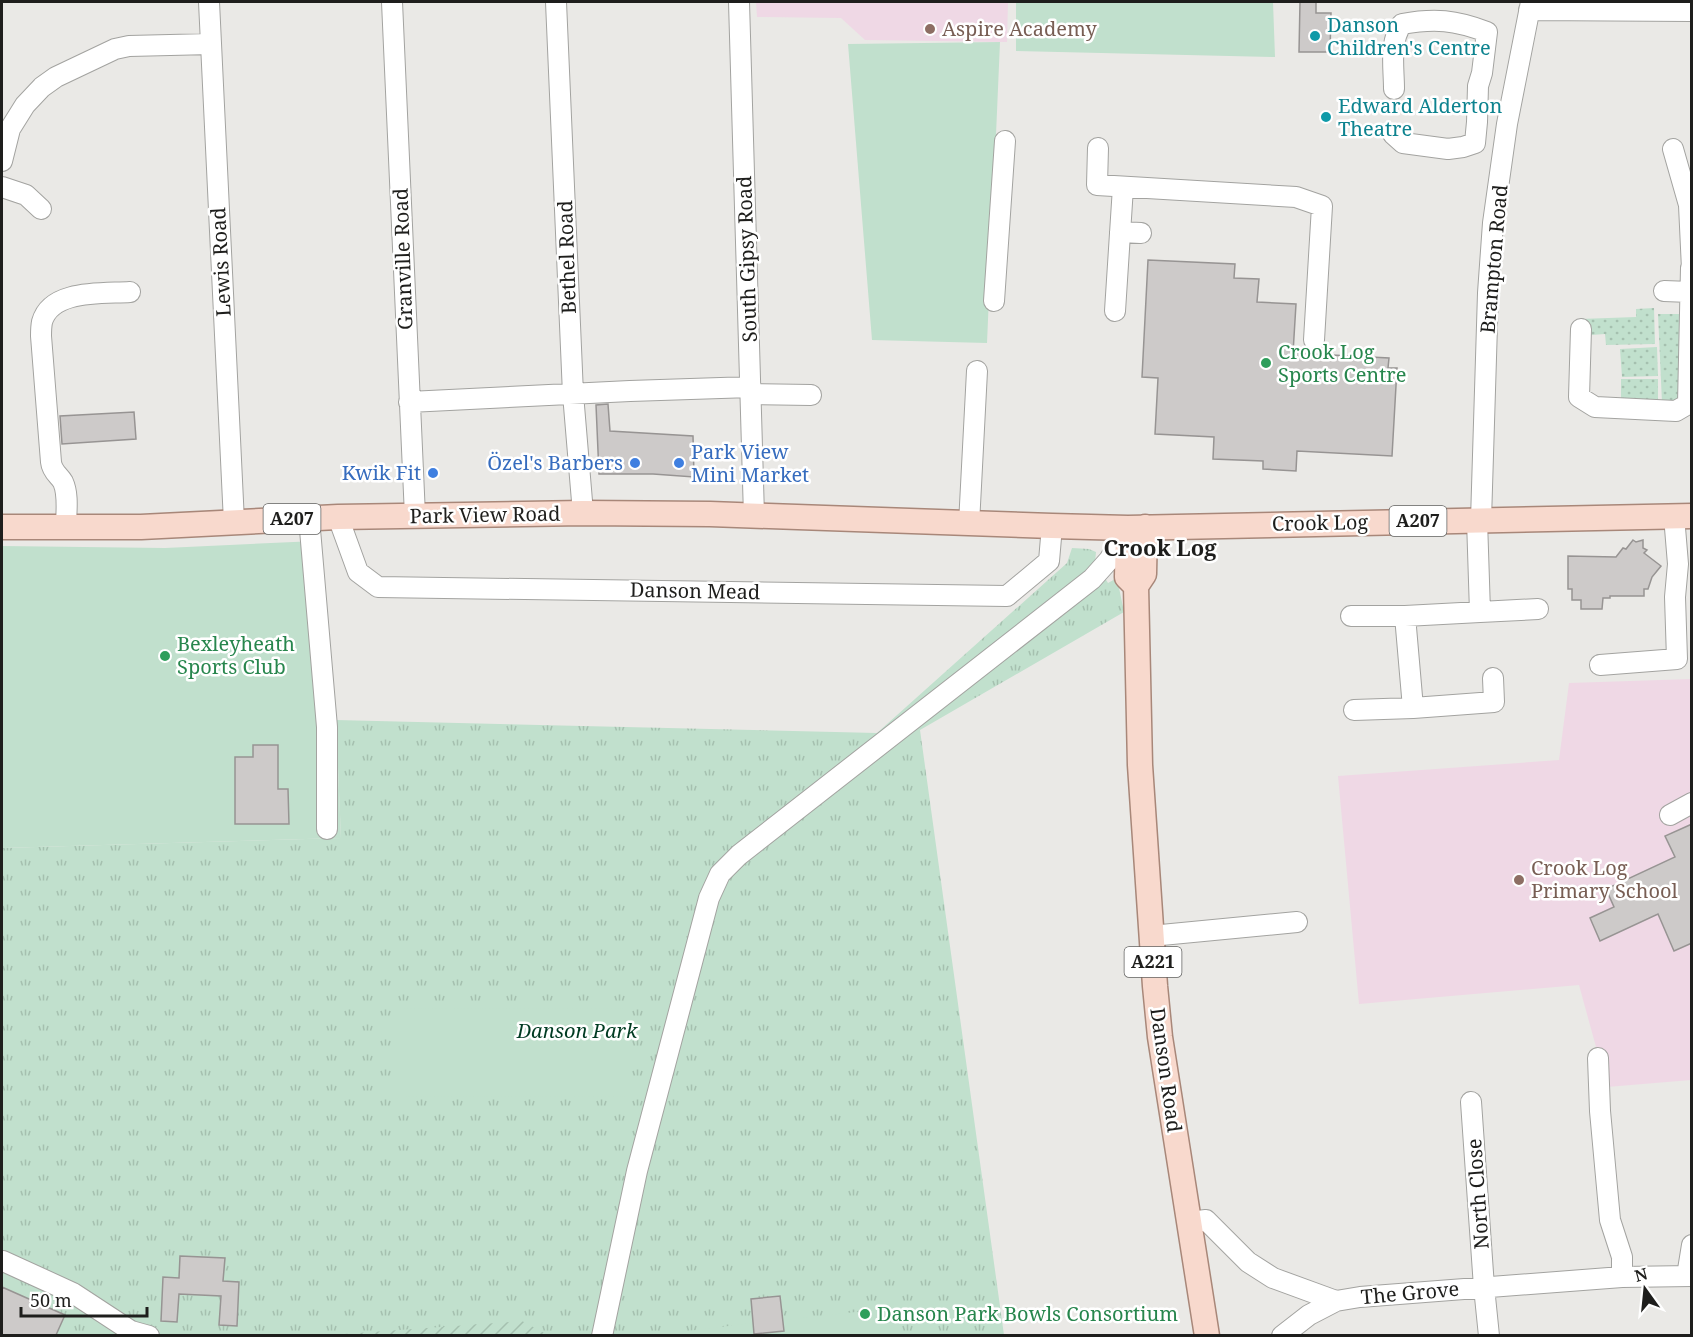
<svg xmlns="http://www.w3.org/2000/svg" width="1693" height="1337" font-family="'Noto Serif',serif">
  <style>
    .education { fill: #efd8e5 }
    .grass { fill: url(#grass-dots) }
    .park { fill: url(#park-tufts) }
    .garden { fill: url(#garden-furrows) }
    .pitch { fill: #c1e0cd }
    .building { fill: #cdcac9; stroke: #979493; stroke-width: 1.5 }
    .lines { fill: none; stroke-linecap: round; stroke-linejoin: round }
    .minor-casing { stroke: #a3a3a0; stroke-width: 22 }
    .major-casing { stroke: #a88779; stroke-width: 27 }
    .minor { stroke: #fff; stroke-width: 20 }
    .major { stroke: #f8d9cd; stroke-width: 24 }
    .education-dot { fill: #8d6e63; stroke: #fff; stroke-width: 2 }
    .culture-dot { fill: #0f9aa8; stroke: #fff; stroke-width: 2 }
    .leisure-dot { fill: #2e9e5b; stroke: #fff; stroke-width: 2 }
    .shop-dot { fill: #3f7fe0; stroke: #fff; stroke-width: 2 }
    .labels { text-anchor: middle; stroke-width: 5; stroke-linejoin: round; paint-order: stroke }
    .shield { fill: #fff; stroke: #626260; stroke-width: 1.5 }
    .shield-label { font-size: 18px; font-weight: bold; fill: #1e1e1c }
    .culture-label { font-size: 20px; fill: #0d838f; stroke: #fff; text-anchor: start }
    .education-label { font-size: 20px; fill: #785e54; stroke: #fff; text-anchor: start }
    .street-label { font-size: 20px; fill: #1e1e1c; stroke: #fff }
    .leisure-label { font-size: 20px; fill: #27864d; stroke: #fff; text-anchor: start }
    .shop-label { font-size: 20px; fill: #366cbe; stroke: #fff; text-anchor: end }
    .park-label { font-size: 20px; font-style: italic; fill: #003b22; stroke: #fff }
    .quarter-label { font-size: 22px; font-weight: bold; fill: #1e1e1c; stroke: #fff }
  </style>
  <defs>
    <pattern id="grass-dots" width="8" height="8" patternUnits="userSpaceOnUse" patternTransform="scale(1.5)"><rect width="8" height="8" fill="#c1e0cd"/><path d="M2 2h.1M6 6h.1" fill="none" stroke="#a5c0af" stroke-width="1.8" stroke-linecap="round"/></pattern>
    <pattern id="park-tufts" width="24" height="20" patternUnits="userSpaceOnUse" patternTransform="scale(1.5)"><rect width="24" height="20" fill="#c1e0cd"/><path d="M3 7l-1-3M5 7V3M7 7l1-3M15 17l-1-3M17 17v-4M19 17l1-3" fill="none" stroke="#a5c0af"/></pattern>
    <pattern id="garden-furrows" width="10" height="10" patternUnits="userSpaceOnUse" patternTransform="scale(1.5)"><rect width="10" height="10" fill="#c1e0cd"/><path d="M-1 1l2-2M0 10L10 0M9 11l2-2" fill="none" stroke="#a5c0af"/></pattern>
  </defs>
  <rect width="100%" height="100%" fill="#eae9e6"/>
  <path class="education" d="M756,2H1008L1007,42L865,40L841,18L757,17Z
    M1691,679V1080L1607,1087L1579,985L1359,1004L1338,776L1559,760L1569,683Z"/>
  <path class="grass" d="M1654,308L1655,344L1606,345L1605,334L1591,335L1590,325H1580V319L1636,317V309Z
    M1658,314H1682L1683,392L1677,401L1662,403Z
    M1657,347L1658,376L1622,377L1620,349Z
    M1621,379H1658V402L1621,403Z"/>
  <path class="park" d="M1072,548L1089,549L1096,552L1095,562L1108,583L1117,578L1124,612L920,730L1004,1335H2V848L341,838L336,720L877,733L1067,563Z"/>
  <path class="garden" d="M522,1321L548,1335H330Z"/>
  <path class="pitch" d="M1016,2H1273L1275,57L1016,51Z
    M1000,42L987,343L872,340L848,44Z
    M316,541L336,720L341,838L2,848V546L165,548Z
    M632,1008V1096L398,1097V1009Z
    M780,1296L783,1320L892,1308L895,1335L647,1336L753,1323L751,1299Z"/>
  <path class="building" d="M1300,2H1316V13H1331L1330,52H1299Z
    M1148,260L1235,264L1234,278L1259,279L1257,302L1296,304L1293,353L1389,358L1388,368H1397L1392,456L1297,451L1296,471L1263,469V461L1213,459L1214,437L1155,434L1158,378L1142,377Z
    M608,404L610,431L693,436L694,477L653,474H599L596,405Z
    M134,412L136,439L62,444L60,416Z
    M1633,540L1636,542L1643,540V548L1647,550L1644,553L1661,566L1652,577L1648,589H1644V596H1610V598H1603L1602,609H1581V600H1572V589H1568V556L1616,557L1623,548L1626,549Z
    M253,745H278V789H288L289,824H235V757H253Z
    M1692,824V943L1674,951L1658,914L1600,941L1590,918L1614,907L1606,889L1675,857L1665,836Z
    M180,1256L225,1258L223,1281L239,1282L237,1326L219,1325L221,1296L179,1294L177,1322L161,1321L163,1277L179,1278Z
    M2,1287L65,1315L56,1335H2Z
    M780,1296L784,1331L754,1334L751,1299Z"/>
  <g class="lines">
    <defs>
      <path id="minor" d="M209,2L234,522
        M392,2L415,516
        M556,2L573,394L583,513
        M739,2L754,516
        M1529,10L1692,11
        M1393,134L1403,143L1448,149L1463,147L1475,143L1477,122L1478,86L1482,73L1487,32C1455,20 1435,18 1402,24C1389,42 1394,67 1394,89
        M1098,148L1097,185L1296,197L1322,206L1314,340
        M1673,149L1689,205L1692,269
        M2,161L10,129L25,105L42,87L56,77L115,49L129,46L211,44
        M2,187L26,195L41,209
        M1120,232L1141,233
        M1664,291L1690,292
        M994,301L1005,141
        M1115,311L1123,187
        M1581,329L1579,397L1595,407L1676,411L1688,404L1691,268
        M751,394L811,395
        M409,402L630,391L751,387
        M338,517L358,572L378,587L1007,596L1049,561L1052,526
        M309,518L327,727V829
        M1481,520L1488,293L1493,223L1507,124L1531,2
        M969,524L977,371
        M66,526C66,513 69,495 63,482C59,475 52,472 51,462L41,336C41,332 41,327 42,322C51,289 103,294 130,292
        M1480,612L1538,609
        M1351,616H1405L1480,612L1477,520
        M1405,616L1413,708L1494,702L1493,678
        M1600,665L1677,659L1675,597L1678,564L1674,516
        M1354,710L1413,708
        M1670,815L1692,803
        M1151,936L1297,922
        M1598,1058L1600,1111L1610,1220L1622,1257V1277
        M1471,1102L1484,1287L1489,1336
        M1189,1222L1206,1220L1248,1262L1273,1278L1336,1301
        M3,1261L73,1293L131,1331L149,1336
        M1687,1276L1692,1245
        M602,1336L637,1171L709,898L720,874L739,855L1092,579L1109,560L1128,528
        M1282,1336L1309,1315L1336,1301L1360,1297L1622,1277L1692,1276"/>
      <path id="major" d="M2,527H141L338,517L583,513L710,514L1052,526L1128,528L1692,516
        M1145,527L1144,574L1136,586L1140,765L1155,986L1160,1037L1207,1336
        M1128,528L1127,577L1136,586"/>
    </defs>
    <use href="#minor" class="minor-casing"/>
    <use href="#major" class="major-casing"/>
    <use href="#minor" class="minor"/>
    <use href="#major" class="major"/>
  </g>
  <g class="education-dot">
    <circle cx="930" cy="29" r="6"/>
    <circle cx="1519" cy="880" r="6"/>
  </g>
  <g class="culture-dot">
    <circle cx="1315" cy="36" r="6"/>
    <circle cx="1326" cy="117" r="6"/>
  </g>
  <g class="leisure-dot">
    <circle cx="1266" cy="363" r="6"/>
    <circle cx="165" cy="656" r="6"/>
    <circle cx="865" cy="1314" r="6"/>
  </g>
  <g class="shop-dot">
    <circle cx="635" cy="463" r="6"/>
    <circle cx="679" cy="463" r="6"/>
    <circle cx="433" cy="473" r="6"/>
  </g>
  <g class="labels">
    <g class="shield">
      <rect x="263.5" y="504" width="57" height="30" rx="4.5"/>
      <rect x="1389.5" y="506" width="57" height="30" rx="4.5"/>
      <rect x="1124.5" y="947" width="57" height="30" rx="4.5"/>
    </g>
    <g class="shield-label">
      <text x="292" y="525">A207</text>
      <text x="1418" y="527">A207</text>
      <text x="1153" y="968">A221</text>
    </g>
    <g class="culture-label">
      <text x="1327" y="32">Danson<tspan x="1327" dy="23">Children's Centre</tspan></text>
      <text x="1338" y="113">Edward Alderton<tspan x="1338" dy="23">Theatre</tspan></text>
    </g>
    <g class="education-label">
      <text x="942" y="36">Aspire Academy</text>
      <text x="1531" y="875">Crook Log<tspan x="1531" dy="23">Primary School</tspan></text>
    </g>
    <g class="street-label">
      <text transform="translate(567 257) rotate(-92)" y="7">Bethel Road</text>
      <text transform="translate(403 259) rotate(-92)" y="7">Granville Road</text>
      <text transform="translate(747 259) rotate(-92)" y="7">South Gipsy Road</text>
      <text transform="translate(1494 259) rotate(-85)" y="7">Brampton Road</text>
      <text transform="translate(221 262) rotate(-93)" y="7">Lewis Road</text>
      <text transform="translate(485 515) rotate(-1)" y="7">Park View Road</text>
      <text transform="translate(1320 523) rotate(-1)" y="7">Crook Log</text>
      <text transform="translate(695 591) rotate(1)" y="7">Danson Mead</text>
      <text transform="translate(1166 1070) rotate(82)" y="7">Danson Road</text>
      <text transform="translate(1478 1194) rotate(-94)" y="7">North Close</text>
      <text transform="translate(1410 1293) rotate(-5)" y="7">The Grove</text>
    </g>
    <g class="leisure-label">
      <text x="1278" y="359">Crook Log<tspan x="1278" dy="23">Sports Centre</tspan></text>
      <text x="177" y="651">Bexleyheath<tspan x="177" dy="23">Sports Club</tspan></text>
      <text x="877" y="1321">Danson Park Bowls Consortium</text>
    </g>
    <g class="shop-label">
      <text x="691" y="459" text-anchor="start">Park View<tspan x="691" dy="23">Mini Market</tspan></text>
      <text x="623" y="470">Özel's Barbers</text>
      <text x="421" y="480">Kwik Fit</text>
    </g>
    <g class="park-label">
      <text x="577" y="1038">Danson Park</text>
    </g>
    <g class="quarter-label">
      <text x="1160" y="556">Crook Log</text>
    </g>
  </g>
  <rect width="1693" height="1337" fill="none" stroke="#1e1e1c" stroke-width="6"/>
  <g transform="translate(1645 1289) rotate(345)" stroke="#ffffff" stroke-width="4.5" paint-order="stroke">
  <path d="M0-4.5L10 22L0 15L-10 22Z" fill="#1e1e1c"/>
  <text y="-9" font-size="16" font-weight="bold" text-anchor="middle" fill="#1e1e1c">N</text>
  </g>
  <path d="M21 1307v9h126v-9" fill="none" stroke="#1e1e1c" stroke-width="3"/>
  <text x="30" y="1307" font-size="18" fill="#1e1e1c" stroke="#ffffff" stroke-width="4.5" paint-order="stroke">50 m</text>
</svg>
